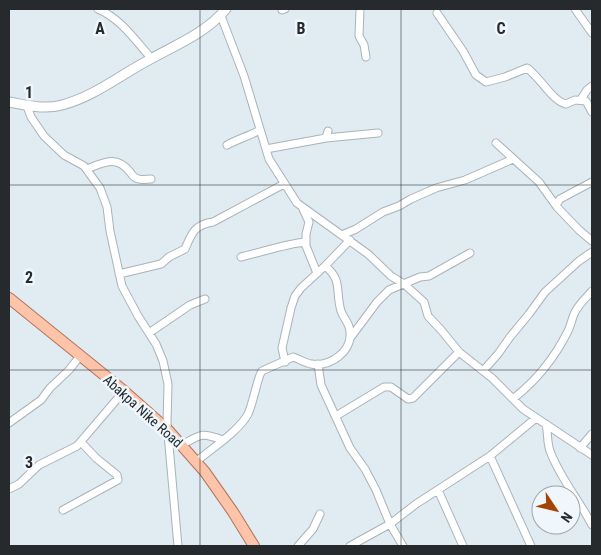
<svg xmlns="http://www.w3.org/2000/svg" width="601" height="555" font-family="'Roboto Condensed',sans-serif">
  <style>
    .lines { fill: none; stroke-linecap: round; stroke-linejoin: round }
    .minor-casing { stroke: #a9b3ba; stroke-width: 9 }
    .tertiary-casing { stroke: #a9b3ba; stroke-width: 11 }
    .primary-casing { stroke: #b2745a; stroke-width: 12 }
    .minor { stroke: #fff; stroke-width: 7 }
    .tertiary { stroke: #fff; stroke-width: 9 }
    .primary { stroke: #fec4aa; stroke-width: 10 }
    .grid { fill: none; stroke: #262a2d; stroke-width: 1; stroke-opacity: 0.55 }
    .labels { text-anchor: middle; stroke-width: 5; stroke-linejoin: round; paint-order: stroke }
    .street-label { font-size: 14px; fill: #262a2d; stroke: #eff7fd }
    .grid-label { font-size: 16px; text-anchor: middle; font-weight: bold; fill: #262a2d; stroke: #eff7fd; stroke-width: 5; stroke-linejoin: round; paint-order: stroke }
  </style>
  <rect width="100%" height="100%" fill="#e0ebf2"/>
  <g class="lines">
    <defs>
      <path id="minor" d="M98,9C120,18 135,40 151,58
        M360,9L359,36L364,45L366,57
        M575,9L592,33
        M282,10L285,9
        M437,13L463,51L476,75L486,82L505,77L527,68C540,77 552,101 566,104L575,100L586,101L592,112
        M221,16L244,76L269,159L297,203L368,254L391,276L404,284L424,302L428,316L442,331L459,352L492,378L523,409L592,455
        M581,99L587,90L592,86
        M27,106L31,117L44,136L64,155L84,166L100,188L107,207L110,231L122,286L138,316L156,344L163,361L168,384L167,423L178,546
        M326,138L378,133
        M496,143L539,182L557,207L579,230L592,241
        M227,145C238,139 249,136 260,130
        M266,149L326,138L328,131
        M87,169C104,162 117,155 130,172C132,175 135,179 139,179C142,180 147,179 151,179
        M556,205L560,199L592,182
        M303,209L309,222L306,234V246L317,273
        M342,235L356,229L383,212L399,206L411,199L436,188L465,180L513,159
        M241,257C263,252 284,244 306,242
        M119,274L161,264L169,257L185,249C192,233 194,225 213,222L284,184
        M149,333L190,305L205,299
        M351,337L377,302L389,290L420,277L429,276L470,253
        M285,362L282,348L291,308L295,296L301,288L325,266L350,240
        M318,364L321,385L350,448L365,469L376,490L390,524L403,546
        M483,371L498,354L510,337L529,314L545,292L579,261L592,252
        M514,398C537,380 555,357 568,331C571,325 572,318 575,312C579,304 586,298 592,291
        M336,416L384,387H391L408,399L413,398L459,352
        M9,423L41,400L50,388L69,370L80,356
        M546,424C548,433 547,443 550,451C560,478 579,500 592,525
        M182,445C201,434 201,432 223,440
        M580,448L592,434
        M490,456L531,546
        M197,461C212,448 239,431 248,414C253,404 258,375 262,371L293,357C299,359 305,363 311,364C330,367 352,352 350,332C350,323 343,318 341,311C335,291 343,280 325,266
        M9,489L19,484L39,465L77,446L124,391
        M438,490L463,546
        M63,510L118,480L117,475L96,458L81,442
        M298,546L313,529L320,514
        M350,546L390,524L416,504L490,456L536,418"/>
      <path id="tertiary" d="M9,102C27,105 43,110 62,105C93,97 119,76 147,61C175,45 205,34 226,9"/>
      <path id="primary" d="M9,298L124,391L168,430L205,472L233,512L254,546"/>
    </defs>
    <use href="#minor" class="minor-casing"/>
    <use href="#tertiary" class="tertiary-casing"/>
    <use href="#primary" class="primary-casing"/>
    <use href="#minor" class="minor"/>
    <use href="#tertiary" class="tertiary"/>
    <use href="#primary" class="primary"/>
  </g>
  <path class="grid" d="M200,9V546M401,9V546M9,185H592M9,370H592"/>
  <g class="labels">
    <g class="street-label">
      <text transform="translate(143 411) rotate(42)" y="5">Abakpa Nike Road</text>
    </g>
  </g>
  <g class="grid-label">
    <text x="100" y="34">A</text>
    <text x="301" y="34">B</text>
    <text x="501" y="34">C</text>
    <text x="29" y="98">1</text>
    <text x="29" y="283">2</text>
    <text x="29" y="468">3</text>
  </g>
  <rect width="601" height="555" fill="none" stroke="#262a2d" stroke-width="20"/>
  <g transform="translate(556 510) rotate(125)"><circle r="24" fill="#eff7fd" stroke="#9fa5aa"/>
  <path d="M0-4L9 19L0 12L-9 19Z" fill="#a54208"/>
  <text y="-8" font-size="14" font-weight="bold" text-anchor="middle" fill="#262a2d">N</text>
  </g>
</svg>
